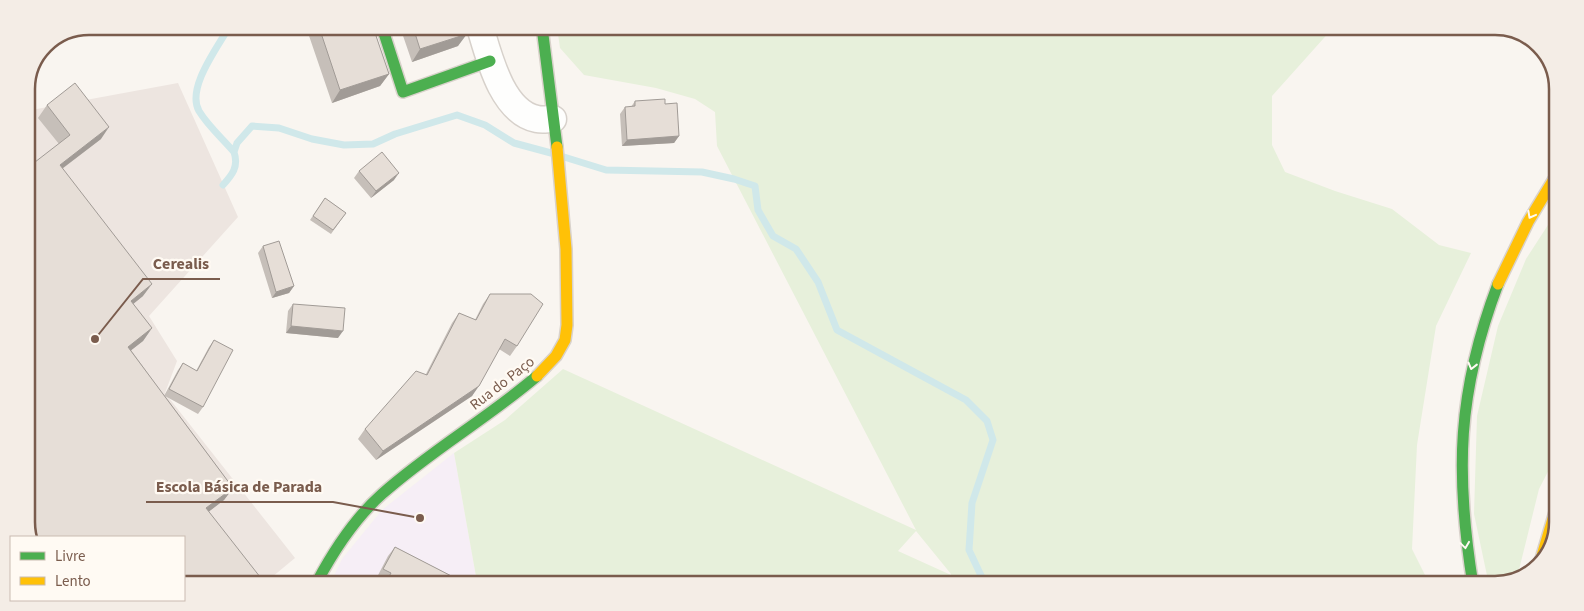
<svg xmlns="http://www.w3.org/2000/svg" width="1584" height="611" font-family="'Source Sans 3',sans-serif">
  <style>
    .industrial { fill: #ede5e0 }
    .education { fill: #f6eef6 }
    .green { fill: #e7f0db; fill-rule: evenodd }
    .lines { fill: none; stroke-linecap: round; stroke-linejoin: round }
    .stream { stroke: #d0e8ea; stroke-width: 7 }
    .street-casing { stroke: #d7d1cb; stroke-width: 29 }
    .fast-casing { stroke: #d9d2cb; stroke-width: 14 }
    .slow-casing { stroke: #d9d2cb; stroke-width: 14 }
    .street { stroke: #fefefd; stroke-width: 26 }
    .fast { stroke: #4caf50; stroke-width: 11 }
    .slow { stroke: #ffc107; stroke-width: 11 }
    .wall { fill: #c6bfb9 }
    .shaded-wall { fill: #a19b96 }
    .building { fill: #e6ded7; stroke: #a19b96 }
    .oneway { stroke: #fffaf3 }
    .labels { text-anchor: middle; stroke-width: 4.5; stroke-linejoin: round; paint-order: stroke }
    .street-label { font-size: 15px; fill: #7a5c4d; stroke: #fffaf3 }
    .rim { fill: none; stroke: #7a5c4d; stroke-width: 2.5 }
    .leader { fill: none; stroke: #7a5c4d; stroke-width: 2 }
    .callout-dot { fill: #7a5c4d; stroke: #fffaf3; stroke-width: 2 }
    .callout-label { font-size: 16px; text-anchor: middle; font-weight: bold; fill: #7a5c4d; stroke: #fffaf3; stroke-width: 4.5; stroke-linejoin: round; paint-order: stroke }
  </style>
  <rect width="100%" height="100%" fill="#f9f5f0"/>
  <path class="industrial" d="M178,83L238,217L149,316L177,361L165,393L295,558L266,582H184V537H31L26,526V111Z"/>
  <path class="education" d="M454,453L477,582H331L342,559L382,510Z"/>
  <path class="green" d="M560,27L1332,29L1272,96V145L1285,172L1335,191L1392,209L1439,245L1471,253L1436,326L1417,445L1412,549L1430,585L979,584L953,576V583L477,582L454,453L505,420L563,369L916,530L717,146L715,112L695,99L656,88L584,75L560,48L558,34ZM916,531L951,574V575L898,551Z
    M1557,211L1555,458L1539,489L1517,578L1489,585L1474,514L1477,416L1498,326L1526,259Z"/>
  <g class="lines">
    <path class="stream" d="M234,152L237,143L252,126L279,128L312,139L344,145L373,144L395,134L457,115L485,125L514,143L551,153
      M564,157L606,170L702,172L734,179L755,186L758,210L773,236L796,249L818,282L837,330L966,400L987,421L993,440L972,503L969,550L985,584
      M223,185C232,175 239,167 234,152C223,139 208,126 199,111C186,88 218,47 229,27"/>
    <defs>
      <path id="street" d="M480,27C489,57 502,112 537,119C542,120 548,119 553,119"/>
      <path id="fast" d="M382,27L403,92L490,61
        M544,27L543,35L557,147
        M317,582C334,550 355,518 382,494C430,451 488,418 537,376
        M1473,585C1455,473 1457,392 1498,284"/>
      <path id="slow" d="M1498,284L1528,222L1557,174
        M537,376L556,356L565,340L567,325L566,249L557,147
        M1541,559L1555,512"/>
    </defs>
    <use href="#street" class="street-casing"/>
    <use href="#fast" class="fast-casing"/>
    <use href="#slow" class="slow-casing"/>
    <use href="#street" class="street"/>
    <use href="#fast" class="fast"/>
    <use href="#slow" class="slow"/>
  </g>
  <path class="wall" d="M306,27H373L389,74L380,86L332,103Z
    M400,27H465L458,46L412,62Z
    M635,101L665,104L679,136L674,143L622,146L620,114L625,107H631Z
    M47,105L101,139L62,169L143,296L133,304L152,328L143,341L131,350L164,396L178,370L183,363L196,371L209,347L214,340L203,407L198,414L165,396L233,488L224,500L209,511L31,537L59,144L38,118Z
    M359,171L394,180L371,198L354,178Z
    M325,198L346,213L331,234L310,220Z
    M263,246L294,286L289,293L272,298L258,253Z
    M490,294L517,346L510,356L499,349L472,396L376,460L358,439L365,429L426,374L452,323L459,313L475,320L483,304Z
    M293,304L338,338L286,333L288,311Z
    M395,547L463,582H382L376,579L388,556Z"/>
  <path class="shaded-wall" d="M467,34L458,46L412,62L420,49Z
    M389,74L380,86L332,103L340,90Z
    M109,127L101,139L51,177L60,165Z
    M679,136L674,143L622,146L627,140Z
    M399,173L394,180L371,198L376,191Z
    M152,284L143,296L122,313L131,301Z
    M294,286L289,293L272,298L276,292Z
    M291,326L343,331L338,338L286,333Z
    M152,328L143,341L120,359L128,347Z
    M479,386L472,396L376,460L383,451Z
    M233,488L224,500L198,520L206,508Z"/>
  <path class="building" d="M319,27H373L389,74L340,90Z
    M413,27H465L467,34L420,49Z
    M75,83L109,127L60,165L152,284L131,301L152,328L128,347L233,488L206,508L264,582H184V537H31L26,526V169L70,135L47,105Z
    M665,99V104L677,103L679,136L627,140L625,107L635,106V101Z
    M382,152L399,173L376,191L359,171Z
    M325,198L346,213L333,230L313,216Z
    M279,241L294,286L276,292L263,246Z
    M490,294H531L543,304L517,346L505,339L479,386L383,451L365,429L416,371L427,375L459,313L476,320Z
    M293,304L345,308L343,331L291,326Z
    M214,340L233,350L203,407L169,389L183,363L197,371Z
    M395,547L463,582H386L391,573L383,569Z"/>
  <defs><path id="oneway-chevron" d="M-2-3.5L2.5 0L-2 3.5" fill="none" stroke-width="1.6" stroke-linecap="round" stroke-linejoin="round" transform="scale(1.25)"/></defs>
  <g class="oneway">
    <use href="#oneway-chevron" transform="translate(1531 215) rotate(118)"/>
    <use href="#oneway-chevron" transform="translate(1472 366) rotate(104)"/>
    <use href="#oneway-chevron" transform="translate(1465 545) rotate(82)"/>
  </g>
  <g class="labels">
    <g class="street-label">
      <text transform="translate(502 383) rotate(-38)" y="5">Rua do Paço</text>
    </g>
  </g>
  <path d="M0 0H1584V611H0ZM89 35H1495A54 54 0 0 1 1549 89V522A54 54 0 0 1 1495 576H89A54 54 0 0 1 35 522V89A54 54 0 0 1 89 35Z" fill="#f4ede6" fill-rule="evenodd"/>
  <path class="rim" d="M89 35H1495A54 54 0 0 1 1549 89V522A54 54 0 0 1 1495 576H89A54 54 0 0 1 35 522V89A54 54 0 0 1 89 35Z"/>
  <path class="leader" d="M95 339L143 279H220M420 518L333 502H146"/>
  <g class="callout-dot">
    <circle cx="95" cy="339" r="5"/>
    <circle cx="420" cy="518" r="5"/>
  </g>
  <g class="callout-label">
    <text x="181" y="269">Cerealis</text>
    <text x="239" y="492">Escola Básica de Parada</text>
  </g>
  <rect x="10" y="536" width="175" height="65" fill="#fffaf3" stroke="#cabbb1"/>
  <rect x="20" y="552" width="25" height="8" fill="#4caf50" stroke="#cabbb1"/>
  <text x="55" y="561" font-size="15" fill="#7a5c4d">Livre</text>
  <rect x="20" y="577" width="25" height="8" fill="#ffc107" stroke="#cabbb1"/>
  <text x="55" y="586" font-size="15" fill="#7a5c4d">Lento</text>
</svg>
